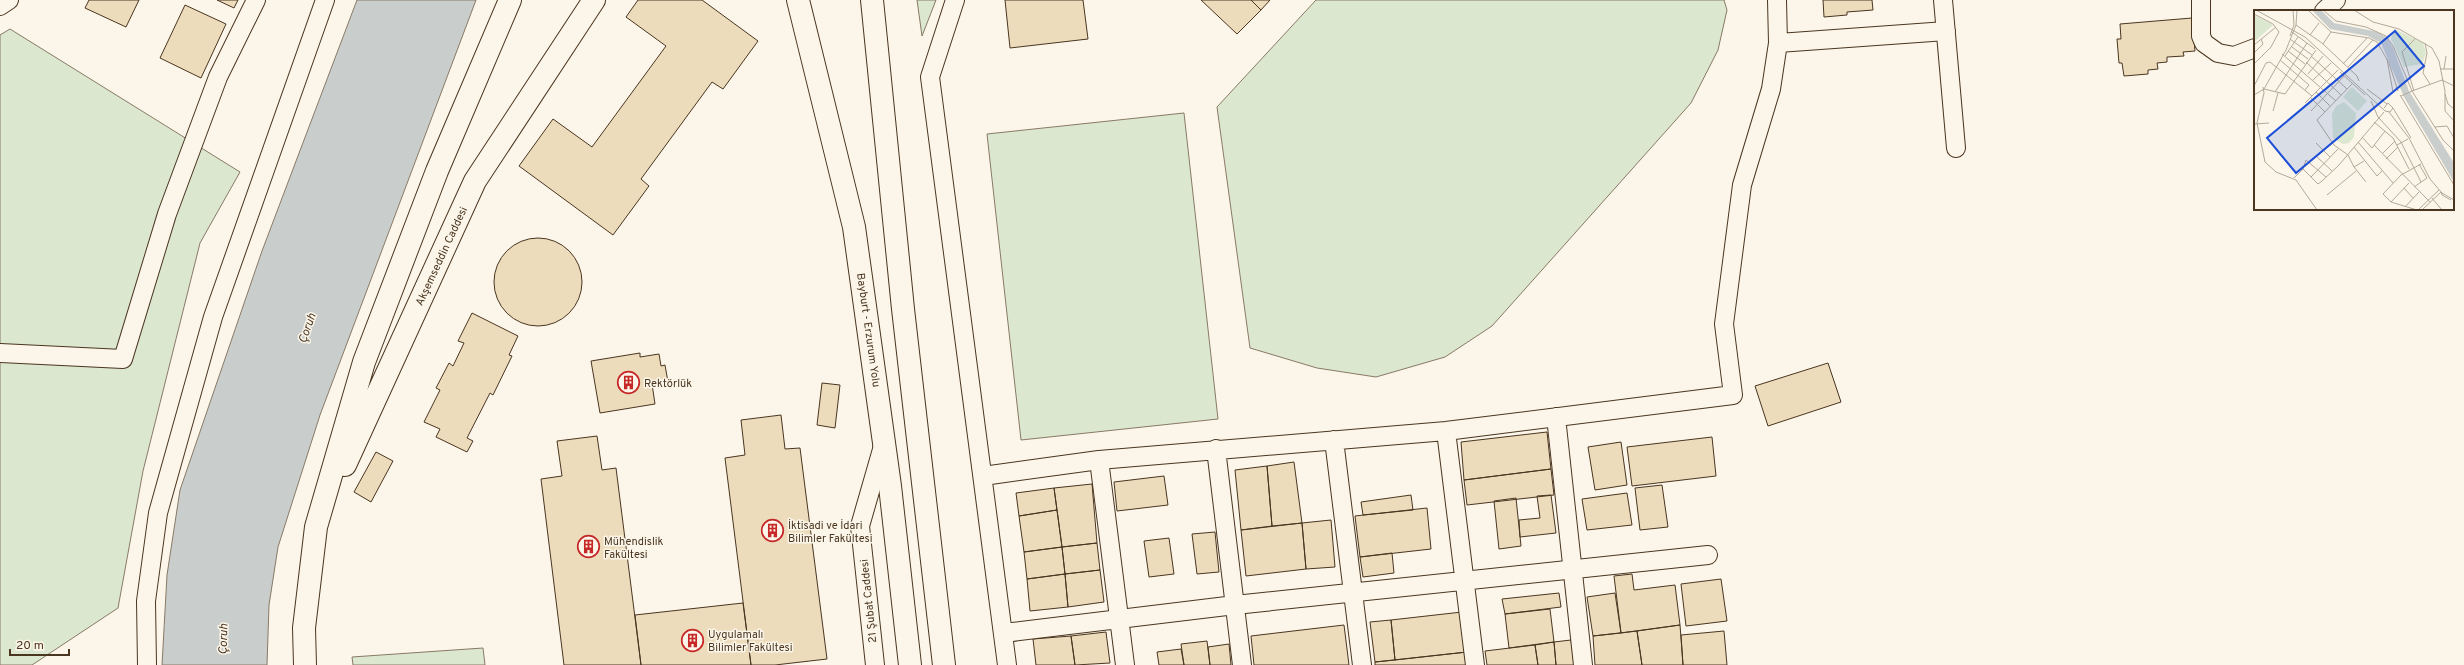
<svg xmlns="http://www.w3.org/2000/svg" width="2464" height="665" font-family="Overpass,sans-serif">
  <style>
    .green { fill: #dce7d0; stroke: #887966 }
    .water { fill: #c9cecd; stroke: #887966 }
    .building { fill: #ecdcbc; stroke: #4a3520 }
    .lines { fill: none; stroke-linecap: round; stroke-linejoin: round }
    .street-casing { stroke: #4a3520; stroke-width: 20 }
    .secondary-casing { stroke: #4a3520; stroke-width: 24 }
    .highway-casing { stroke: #4a3520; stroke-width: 24 }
    .street { stroke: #fbf6e9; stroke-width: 18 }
    .secondary { stroke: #fbf6e9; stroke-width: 22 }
    .highway { stroke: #fbf6e9; stroke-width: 22 }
    .labels { text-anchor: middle; stroke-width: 3; stroke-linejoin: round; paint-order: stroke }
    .street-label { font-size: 11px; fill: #4a3520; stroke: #fbf6e9 }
    .poi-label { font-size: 11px; fill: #4a3520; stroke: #fbf6e9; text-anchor: start }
    .water-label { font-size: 12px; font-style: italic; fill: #4a3520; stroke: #fbf6e9 }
    .inset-road { fill: none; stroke: #b4a999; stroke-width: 1 }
    .view { fill: #1d4ed8; fill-opacity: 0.15; stroke: #1d4ed8; stroke-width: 2 }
    .inset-edge { fill: none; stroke: #4a3520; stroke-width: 2 }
  </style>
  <rect width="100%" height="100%" fill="#fbf6e9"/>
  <path class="green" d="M917,0H936L922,36Z
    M1316,0H1724L1727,10L1718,50L1691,103L1492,326L1445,357L1376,377L1317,368L1250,348L1217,107Z
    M10,29L240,172L200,243L143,471L118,608L32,665H0V35Z
    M1184,113L1218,419L1021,440L987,134Z
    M483,648L485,665H353L352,657Z"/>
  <path class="water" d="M357,0H476L320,415L278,547L269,605L267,665H162L167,575L180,490L262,251Z"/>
  <path class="building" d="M89,0H139L126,27L85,8Z
    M217,0H238L234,8Z
    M638,0H702L758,41L723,89L712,82L641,179L649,186L613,235L519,166L553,119L592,147L666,46L626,17Z
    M1005,0H1083L1088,39L1010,48Z
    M1201,0H1251L1261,10L1237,34Z
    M1251,0H1270L1261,10Z
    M1823,0H1872L1873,10L1847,12V15L1824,17Z
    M185,5L226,24L201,78L160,58Z
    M2192,18L2195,51L2183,52L2184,56L2167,57V62L2157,63L2158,69L2148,70V74L2124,76L2122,63H2119L2117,39H2121L2120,24Z
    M494 282a44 44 0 1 1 88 0a44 44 0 1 1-88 0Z
    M472,313L518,336L509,355L512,356L493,395L490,393L467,438L473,441L467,452L436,437L440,429L424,422L440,390L436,388L449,363L453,366L464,343L458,341Z
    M640,353V357L659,354L661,366L665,365L668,382L652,384L655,404L600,413L591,361Z
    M1828,363L1841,402L1768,426L1755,386Z
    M822,383L840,385L835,428L817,425Z
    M781,415L785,449L800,448L827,659L775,665H751L725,458L745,455L741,420Z
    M1547,432L1551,469L1464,480L1461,442Z
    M597,436L602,470L616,468L641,665H564L541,479L562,476L557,441Z
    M1712,437L1716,476L1632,486L1627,447Z
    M1621,442L1627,485L1595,490L1588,447Z
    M376,452L393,461L371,502L354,492Z
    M1294,462L1302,523L1272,526L1267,466Z
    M1267,466L1272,526L1241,530L1235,470Z
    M1551,469L1554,495L1467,505L1464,480Z
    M1164,476L1168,505L1117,511L1114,482Z
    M1092,484L1097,543L1062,547L1054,488Z
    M1662,485L1668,527L1640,530L1635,488Z
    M1054,488L1057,510L1019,516L1016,493Z
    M1627,493L1632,525L1587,530L1582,499Z
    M1411,495L1413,510L1363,515L1361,502Z
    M1551,495L1556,533L1520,537L1519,520L1540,518L1537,496Z
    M1516,498L1521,546L1499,549L1494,501Z
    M1427,508L1431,549L1360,557L1355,516Z
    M1057,510L1062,547L1024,552L1019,516Z
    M1331,520L1335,567L1306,569L1302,523Z
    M1302,523L1306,569L1246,576L1241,530Z
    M1215,532L1219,572L1197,574L1192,534Z
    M1169,538L1174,574L1149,577L1144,541Z
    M1097,543L1100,570L1065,574L1062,547Z
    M1062,547L1065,574L1027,579L1024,552Z
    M1392,553L1394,573L1363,577L1360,557Z
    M1100,570L1104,602L1068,607L1065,574Z
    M1065,574L1068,607L1030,611L1027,579Z
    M1632,574L1634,590L1675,585L1680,625L1621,633L1614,576Z
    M1721,579L1727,621L1686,626L1681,584Z
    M1559,593L1561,607L1505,614L1502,599Z
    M1615,593L1621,633L1593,636L1587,597Z
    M743,603L751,665H641L635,615Z
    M1550,609L1554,642L1509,648L1505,614Z
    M1462,612L1467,652L1395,660L1391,620Z
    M1391,620L1395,660L1375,662L1370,622Z
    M1344,625L1349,665H1254L1251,636Z
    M1680,625L1683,665H1642L1637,631Z
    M1637,631L1642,665H1595L1593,636Z
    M1724,631L1727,665H1683L1681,635Z
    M1106,632L1110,663L1075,665L1071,636Z
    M1071,636L1075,665H1036L1033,639Z
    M1571,640L1575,665H1556L1554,642Z
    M1207,641L1210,665H1184L1181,644Z
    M1554,642L1556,665H1538L1535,645Z
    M1229,644L1231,665H1210L1208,647Z
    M1535,645L1538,665H1487L1485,651Z
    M1181,649L1184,665H1159L1157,652Z
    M1467,652L1469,665H1375V662Z"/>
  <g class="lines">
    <defs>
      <path id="street" d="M955,0L930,77L1007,665
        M1943,0L1956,148
        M2201,0V36L2204,43L2218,53L2234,56L2255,48
        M0,6L9,0
        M2324,11L2336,0
        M1778,43L1946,31
        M0,353L123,359L167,214L218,77L256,0
        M1556,417L1583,665
        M1446,431L1475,665
        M1334,440L1362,665
        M1216,449L1242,665
        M1099,460L1125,665
        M983,476L1099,460L1446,431L1733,395L1724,324L1742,185L1771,89L1778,43L1777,0
        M1004,633L1235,605L1708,555
        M147,665L146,601L158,513L213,317L325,0
        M875,665L860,526L883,446"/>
      <path id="secondary" d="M345,465L475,181L594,0
        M305,665L304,628L316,527L364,362L437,171L510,0"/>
      <path id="highway" d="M798,0L854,227L890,486L910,665
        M872,0L903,309L944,665"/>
    </defs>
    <use href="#street" class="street-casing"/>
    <use href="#secondary" class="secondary-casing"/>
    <use href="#highway" class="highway-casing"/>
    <use href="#street" class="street"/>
    <use href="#secondary" class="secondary"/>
    <use href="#highway" class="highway"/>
  </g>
  <defs>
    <symbol id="building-ring" viewBox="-11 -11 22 22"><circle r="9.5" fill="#fbf6e9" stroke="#c62828" stroke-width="1.5"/><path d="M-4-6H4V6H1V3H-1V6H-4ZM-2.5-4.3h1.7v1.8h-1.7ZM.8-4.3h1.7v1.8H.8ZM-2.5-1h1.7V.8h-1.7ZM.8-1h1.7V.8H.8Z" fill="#c62828"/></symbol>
  </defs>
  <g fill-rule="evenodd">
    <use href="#building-ring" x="616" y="370" width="25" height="25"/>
    <use href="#building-ring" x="760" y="518" width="25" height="25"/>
    <use href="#building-ring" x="576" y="534" width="25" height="25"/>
    <use href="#building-ring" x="680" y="628" width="25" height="25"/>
  </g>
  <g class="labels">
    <g class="street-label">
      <text transform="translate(441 256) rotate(-65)" y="4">Akşemseddin Caddesi</text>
      <text transform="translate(869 330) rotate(82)" y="4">Bayburt - Erzurum Yolu</text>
      <text transform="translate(868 601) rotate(-96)" y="4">21 Şubat Caddesi</text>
    </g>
    <g class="poi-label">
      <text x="644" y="387">Rektörlük</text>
      <text x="788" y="529">İktisadi ve İdari<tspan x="788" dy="13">Bilimler Fakültesi</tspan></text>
      <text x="604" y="545">Mühendislik<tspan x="604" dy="13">Fakültesi</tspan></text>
      <text x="708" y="638">Uygulamalı<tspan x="708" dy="13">Bilimler Fakültesi</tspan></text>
    </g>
    <g class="water-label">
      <text transform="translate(307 328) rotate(-70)" y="4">Çoruh</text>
      <text transform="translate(223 639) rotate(-88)" y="4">Çoruh</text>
    </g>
  </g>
  <g transform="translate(2254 10)">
    <rect width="200" height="200" fill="#fbf6e9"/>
    <path d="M0,5L19,15L0,32L1,9ZM141,19L169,33L172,43L168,54L150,57L137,29ZM98,77L113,91L104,101L89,87ZM90,92L102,103L100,127L95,133L89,134L79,128L78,104L82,96Z" fill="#dce7d0"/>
    <path d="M58,0H67L80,13L124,22L133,28L139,38L155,81L200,153V172L150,87L127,33L114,26L76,19Z" fill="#c9cecd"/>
    <path class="inset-road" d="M2,0L51,27L131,101L136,102L139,98L134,93L130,98M54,0L77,22L115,28L123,32L135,53L144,81M69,0L82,11L112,17L132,26L139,36L158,81L188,70L200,76M100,0L119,12L145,19L178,38L185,51L191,81V101L200,111M0,4L19,14L25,22L17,37L0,54M42,15L68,33L103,66L105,71M38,22L61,39M56,25L65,13M36,26L40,15L39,0M36,29L58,45M171,33L173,43L169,63L176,74M69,34L77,22M0,35L22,17M38,37L54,49M34,41L51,54M0,43L9,34L7,29M28,44L82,91M31,46L44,27M57,46L93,79M133,49L139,82M26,50L55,75L51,80M52,52L87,85M89,54L113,28M94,57L119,30M186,59H200M190,59L192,46M86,62L111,85M54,64L69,46M59,70L77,53M98,74L63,110L80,135L94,145L100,157L110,151M0,76L12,53L16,52L58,86M9,77L10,83L3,113L11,152L22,162L42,170L63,200M10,79L31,84L62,40M113,79L133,94M160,81L148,42L162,28M21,82L53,33M62,82L76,96M191,84L194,94L200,99M0,85L10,79L32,40L42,15L43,0M146,85L200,175M147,86L158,81L189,130L200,141M57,88L71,102M117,91L124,107L147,132M51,93L84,60M139,98L157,128M19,101L24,83M57,101L90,66M135,102L155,128L176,169L188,183L200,190M120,112L139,128L155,159M0,114L15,113M181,117L193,116L200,128M108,127L118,138L131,121M104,132L139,173M147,132L167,172M62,133L76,147M120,135L176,192M143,135L154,129M100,137L123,166L128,161M129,143L141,131M62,146L78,161M132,149L144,137M100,157L112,172M57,167L84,139M72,167L52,150L49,159L64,174L68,171L85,155L130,102M40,168L49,159M160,177L173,168L165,154M150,178L159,188M73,185L102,161M178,188L188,200M137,192L155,173M151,197L165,182M163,200L137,192L129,184L147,165L167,154M164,200L185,180M168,200L187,182L188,185L197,190"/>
    <path class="view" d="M141,21L170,56L42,163L13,128Z"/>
    <rect width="200" height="200" class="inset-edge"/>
  </g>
  <path d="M10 649v6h59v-6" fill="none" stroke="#4a3520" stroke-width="2"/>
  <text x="16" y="649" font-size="12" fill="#4a3520" stroke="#fbf6e9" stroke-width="3" paint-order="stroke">20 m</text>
</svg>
